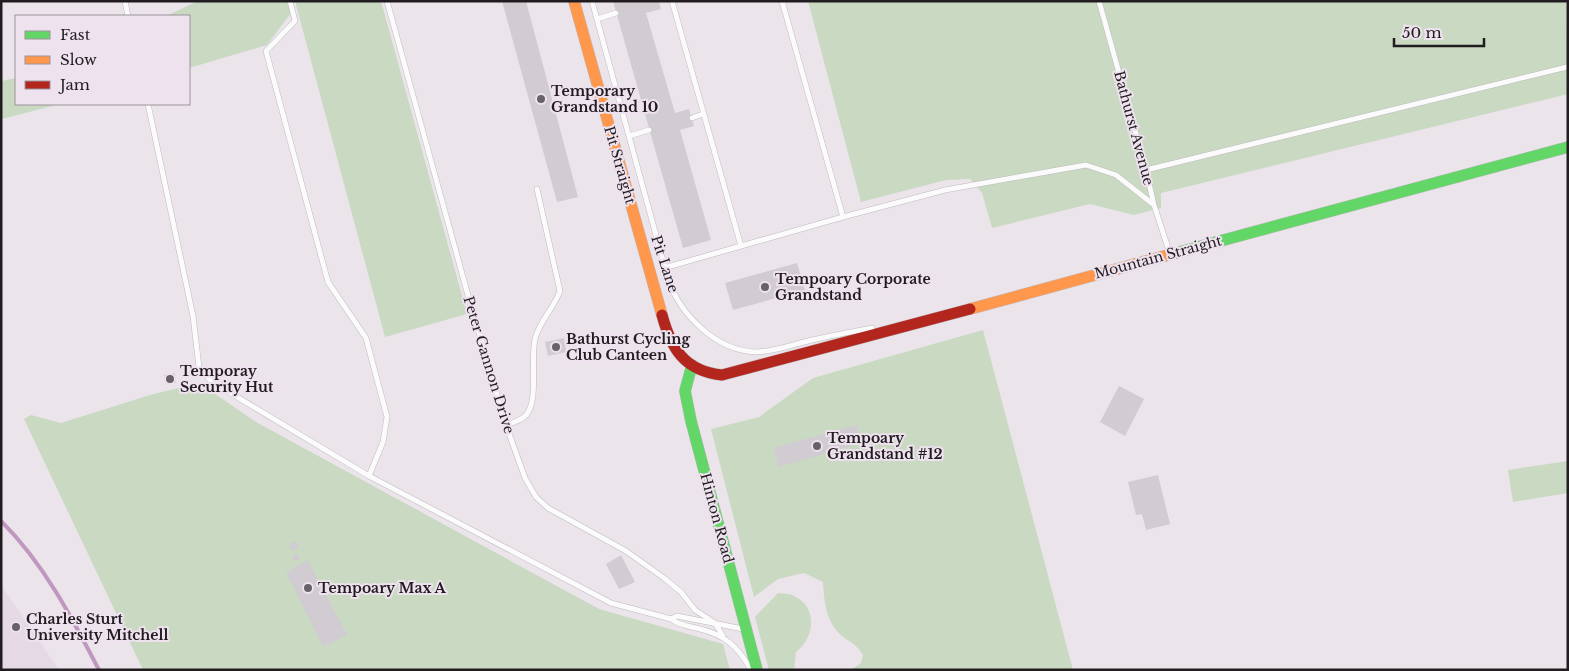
<svg xmlns="http://www.w3.org/2000/svg" width="1569" height="671" font-family="'Libre Baskerville',serif">
  <style>
    .built { fill: #e5d9e5 }
    .green { fill: #c9d9c2 }
    .lines { fill: none; stroke-linecap: round; stroke-linejoin: round }
    .stream { stroke: #c097bf; stroke-width: 4 }
    .building { fill: #d1ccd1 }
    .lane-casing { stroke: #bebabe; stroke-width: 6 }
    .fast-casing { stroke: #bebabe; stroke-width: 12 }
    .slow-casing { stroke: #bebabe; stroke-width: 12 }
    .jam-casing { stroke: #bebabe; stroke-width: 12 }
    .lane { stroke: #fcfbfc; stroke-width: 5 }
    .fast { stroke: #63d668; stroke-width: 11 }
    .slow { stroke: #ff974d; stroke-width: 11 }
    .jam { stroke: #b3261e; stroke-width: 11 }
    .poi-dot { fill: #676267; stroke: #eee2ee; stroke-width: 2 }
    .labels { text-anchor: middle; stroke-width: 4; stroke-linejoin: round; paint-order: stroke }
    .poi-label { font-size: 14px; font-weight: bold; fill: #201c20; stroke: #eee2ee; text-anchor: start }
    .street-label { font-size: 14px; fill: #201c20; stroke: #eee2ee }
  </style>
  <rect width="100%" height="100%" fill="#ebe5eb"/>
  <path class="built" d="M1,585L59,670H1Z"/>
  <path class="green" d="M198,1H287L291,13L267,45L189,68V16H166Z
    M295,1H381L467,314L385,337Z
    M808,1H1566L1568,94L1161,193V208L1134,215L1090,204L992,228L982,193L970,179L946,180L861,202Z
    M16,78V104H60L2,119L1,81Z
    M983,330L1073,670H851L861,663L863,655C854,640 846,642 837,631C825,617 824,599 823,582L804,573L778,579L754,597L711,429L759,417L813,378Z
    M199,383L256,422L599,609L723,644L730,670H143L24,419L31,415L61,423L150,395Z
    M1568,461V493L1513,502L1508,470Z
    M778,593C783,594 789,593 794,596C818,607 815,637 796,652L794,670H769L755,617Z"/>
  <g class="lines">
    <path class="stream" d="M1,521C44,564 71,616 99,670"/>
  </g>
  <path class="building" d="M502,1H526L578,197L557,202Z
    M613,1H659L661,9L646,13L675,113L689,109L694,126L680,130L711,240L683,248Z
    M797,263L805,290L733,310L725,283Z
    M564,338L566,352L548,356L545,342Z
    M175,373L176,383L166,384L164,375Z
    M1119,386L1144,399L1125,436L1100,422Z
    M857,425L861,443L779,467L773,448Z
    M1158,475L1170,524L1146,530L1142,514L1136,515L1128,482Z
    M290 546a4 4 0 1 1 8 0a4 4 0 1 1-8 0Z
    M292.5 557a3.5 3.5 0 1 1 7 0a3.5 3.5 0 1 1-7 0Z
    M621,555L635,582L619,589L606,564Z
    M308,560L347,635L323,647L286,572Z"/>
  <g class="lines">
    <defs>
      <path id="lane" d="M125,1L128,16
        M290,1L295,21L266,51L328,282L366,338L387,417L383,442L369,476
        M387,1L469,299L506,425L525,478L536,497L548,508L626,551L664,578L681,592L695,610L715,623L723,636
        M592,1L668,279C680,314 715,350 755,352C773,352 791,345 808,341C829,336 851,332 872,328
        M672,1L741,246L843,217L782,1
        M1099,1L1146,170L1154,205L1170,254
        M597,19L616,13
        M148,104L193,316L199,367L212,382L369,476L611,603L671,619C680,626 689,626 700,629C725,635 737,646 750,668
        M692,118L703,114
        M629,136L649,130
        M1146,170L1567,67
        M843,217L945,190L1086,165L1116,175L1154,205
        M664,268L741,246
        M506,425C512,423 519,421 524,417C540,405 530,359 535,339C540,320 554,308 560,291L537,189
        M671,619L677,616L743,629"/>
      <path id="fast" d="M1172,254L1568,147
        M692,365L685,391L691,421L757,670"/>
      <path id="slow" d="M574,1L662,315
        M970,309L1172,254"/>
      <path id="jam" d="M662,315C671,348 684,371 722,375L970,309"/>
    </defs>
    <use href="#lane" class="lane-casing"/>
    <use href="#fast" class="fast-casing"/>
    <use href="#slow" class="slow-casing"/>
    <use href="#jam" class="jam-casing"/>
    <use href="#lane" class="lane"/>
    <use href="#fast" class="fast"/>
    <use href="#slow" class="slow"/>
    <use href="#jam" class="jam"/>
  </g>
  <g class="poi-dot">
    <circle cx="541" cy="99" r="5"/>
    <circle cx="765" cy="287" r="5"/>
    <circle cx="556" cy="347" r="5"/>
    <circle cx="170" cy="379" r="5"/>
    <circle cx="817" cy="446" r="5"/>
    <circle cx="308" cy="588" r="5"/>
    <circle cx="16" cy="627" r="5"/>
  </g>
  <g class="labels">
    <g class="poi-label">
      <text x="551" y="96">Temporary<tspan x="551" dy="16">Grandstand 10</tspan></text>
      <text x="775" y="284">Tempoary Corporate<tspan x="775" dy="16">Grandstand</tspan></text>
      <text x="566" y="344">Bathurst Cycling<tspan x="566" dy="16">Club Canteen</tspan></text>
      <text x="180" y="376">Temporay<tspan x="180" dy="16">Security Hut</tspan></text>
      <text x="827" y="443">Tempoary<tspan x="827" dy="16">Grandstand #12</tspan></text>
      <text x="318" y="593">Tempoary Max A</text>
      <text x="26" y="624">Charles Sturt<tspan x="26" dy="16">University Mitchell</tspan></text>
    </g>
    <g class="street-label">
      <text transform="translate(1134 128) rotate(75)" y="5">Bathurst Avenue</text>
      <text transform="translate(620 165) rotate(74)" y="5">Pit Straight</text>
      <text transform="translate(1158 257) rotate(-15)" y="5">Mountain Straight</text>
      <text transform="translate(665 264) rotate(72)" y="5">Pit Lane</text>
      <text transform="translate(489 365) rotate(73)" y="5">Peter Gannon Drive</text>
      <text transform="translate(717 518) rotate(75)" y="5">Hinton Road</text>
    </g>
  </g>
  <rect width="1569" height="671" fill="none" stroke="#201c20" stroke-width="5"/>
  <rect x="15" y="15" width="175" height="90" fill="#eee2ee" stroke="#9c939c"/>
  <rect x="25" y="31" width="25" height="8" fill="#63d668" stroke="#9c939c"/>
  <text x="60" y="40" font-size="15" fill="#201c20">Fast</text>
  <rect x="25" y="56" width="25" height="8" fill="#ff974d" stroke="#9c939c"/>
  <text x="60" y="65" font-size="15" fill="#201c20">Slow</text>
  <rect x="25" y="81" width="25" height="8" fill="#b3261e" stroke="#9c939c"/>
  <text x="60" y="90" font-size="15" fill="#201c20">Jam</text>
  <path d="M1394 38v8h90v-8" fill="none" stroke="#201c20" stroke-width="2.5"/>
  <text x="1402" y="38" font-size="15" fill="#201c20" stroke="#eee2ee" stroke-width="4" paint-order="stroke">50 m</text>
</svg>
